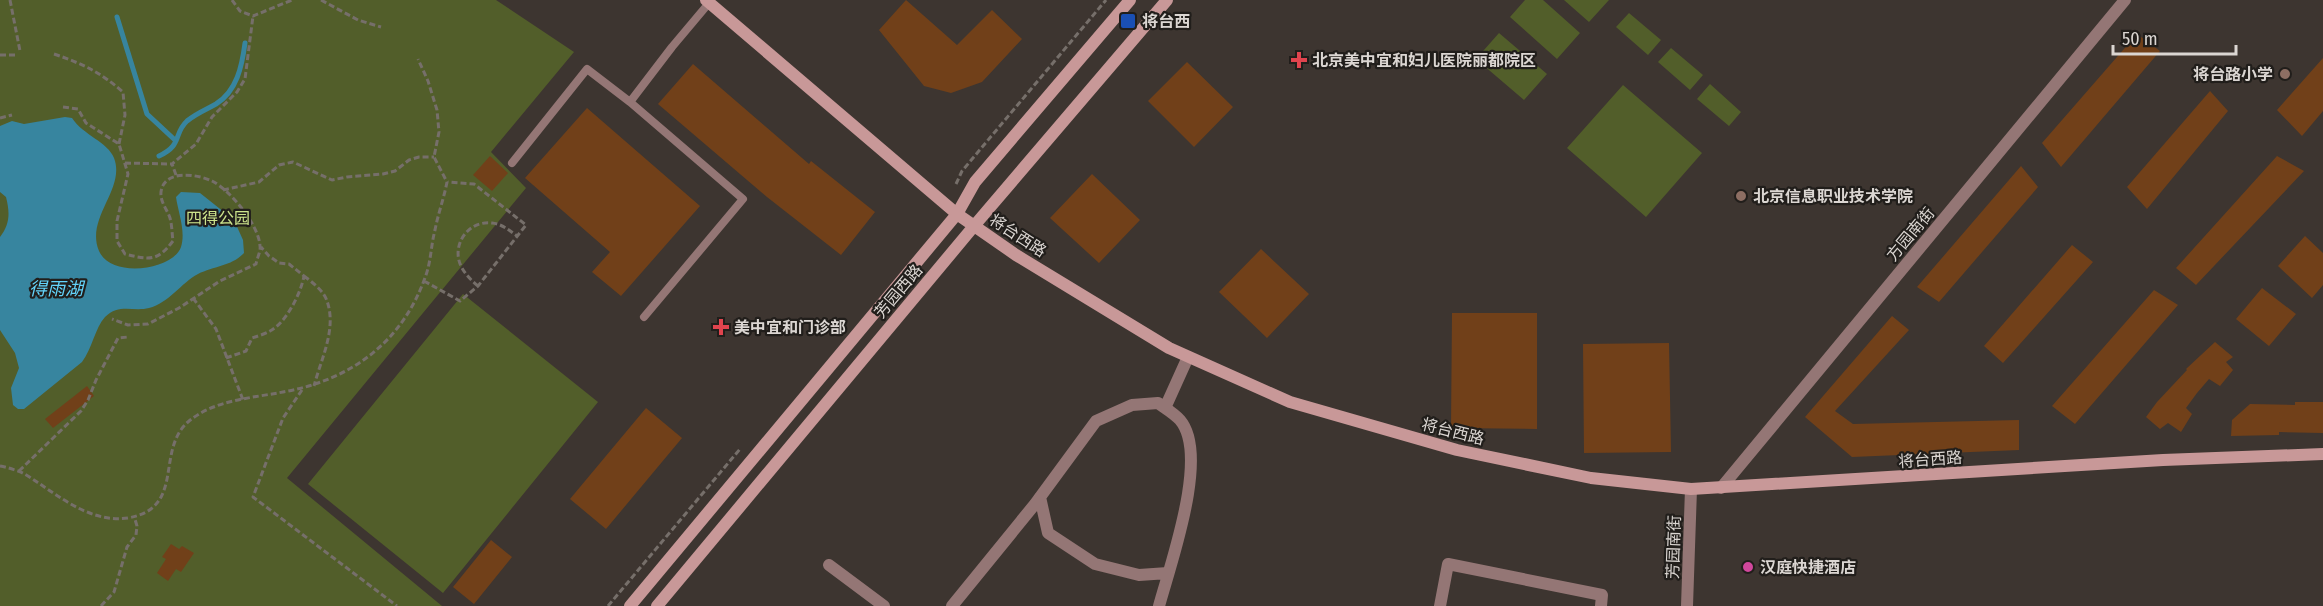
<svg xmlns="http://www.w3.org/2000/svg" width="2323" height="606" font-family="'Fira Sans Condensed','Noto Sans SC',sans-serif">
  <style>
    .green { fill: #525e2a }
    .water { fill: #37859f }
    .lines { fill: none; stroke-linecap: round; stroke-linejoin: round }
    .stream { stroke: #37859f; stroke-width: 5 }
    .building { fill: #714019 }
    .path { stroke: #766f6a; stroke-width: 3; stroke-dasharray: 6 3; stroke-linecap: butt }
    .lane { stroke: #947675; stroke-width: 8 }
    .street { stroke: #947675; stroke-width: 12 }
    .secondary { stroke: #c89898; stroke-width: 12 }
    .transit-dot { fill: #1a4fb4; stroke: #211e1b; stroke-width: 2 }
    .health-dot { fill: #e0444e; stroke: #211e1b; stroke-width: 2 }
    .education-dot { fill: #8d6e63; stroke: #211e1b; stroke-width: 2 }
    .hotel-dot { fill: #d1479c; stroke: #211e1b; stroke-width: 2 }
    .labels { text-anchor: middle; stroke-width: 4.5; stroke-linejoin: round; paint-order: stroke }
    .poi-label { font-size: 16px; font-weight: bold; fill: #dbd6d2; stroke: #211e1b; text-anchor: start }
    .park-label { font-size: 16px; fill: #cde48c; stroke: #211e1b }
    .street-label { font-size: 16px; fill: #dbd6d2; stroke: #211e1b }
    .water-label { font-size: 18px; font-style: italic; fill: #63d4fa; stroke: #211e1b }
  </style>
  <rect width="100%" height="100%" fill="#3d3530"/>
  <path class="green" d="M0,0H496L574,52L491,152L526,188L287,478L442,606H0Z
    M1525,0H1543L1580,33L1557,59L1510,17Z
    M1564,0H1609L1589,22Z
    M1629,13L1661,40L1648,55L1616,27Z
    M1499,33L1547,74L1524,100L1476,59Z
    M1671,48L1703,75L1690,90L1658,62Z
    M1710,84L1741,112L1729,126L1697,99Z
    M1623,85L1702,153L1646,217L1567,148Z
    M463,294L598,402L443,593L308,484Z"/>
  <path class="water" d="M65,117L72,118C83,135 108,142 114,158C126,189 85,218 99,251C111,279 173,270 181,247C186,231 178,212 176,197L181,192L200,193L234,220L243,240L244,253C232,266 214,266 198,274C181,283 169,303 149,308C133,312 119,303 105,317C95,328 92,349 82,362L24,409H18L13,405L11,388L19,368L15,353L0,330V237C10,224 10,213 6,197L0,192V126L12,121L24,124Z"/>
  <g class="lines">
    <path class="stream" d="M117,17L147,114L176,141
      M159,156C183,145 173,134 187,121C195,114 207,109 216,104C237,91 242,66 245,43"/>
  </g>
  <path class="building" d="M906,0L957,45L992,10L1022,39L982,82L951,93L924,86L879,30Z
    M2137,34L2160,51L2061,167L2042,143Z
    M2323,58V111L2302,136L2277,110Z
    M1187,62L1233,107L1194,147L1148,101Z
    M693,64L809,164L811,161L875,212L841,255L767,197L658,104Z
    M2210,91L2228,111L2147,209L2127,187Z
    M587,108L700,206L621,296L592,272L610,252L525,178Z
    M490,156L508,173L492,191L473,175Z
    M2277,156L2304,171L2196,285L2176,268Z
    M2021,166L2038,187L1939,302L1917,287Z
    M1092,174L1140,220L1099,263L1050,218Z
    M2305,236L2323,253V285L2312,298L2278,266Z
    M2072,245L2093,262L2003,363L1984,346Z
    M1261,249L1309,294L1267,338L1219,292Z
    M2262,288L2296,314L2269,346L2236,319Z
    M2154,290L2178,305L2075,424L2052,406Z
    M1452,313H1537V429L1451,428Z
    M1892,316L1909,330L1835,411L1853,424L2019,420V450L1852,457L1805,417Z
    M2215,342L2233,357L2226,362L2233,370L2220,386L2209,379L2197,393L2186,408L2192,414L2181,432L2168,423L2160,429L2146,417L2157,402L2187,370L2186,369Z
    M1669,343L1671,452L1584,453L1583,344Z
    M87,386L94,396L53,428L45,419Z
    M2295,402H2323V433L2279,432V435L2231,436L2232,420L2250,404L2295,405Z
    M646,408L682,438L606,529L570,499Z
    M491,540L512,557L474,604L453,587Z
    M171,544L179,549L182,546L194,553L181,572L176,569L168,581L157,573L166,559L162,557Z"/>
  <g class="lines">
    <path class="path" d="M10,0L20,51
      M232,0L240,11L253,16L292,0
      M321,0L358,20L381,27
      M54,54C83,64 100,72 123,92L125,115L119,144
      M0,55H17
      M63,107L78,109L86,123L119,144L128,174L117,221V241L125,254C149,260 157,262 173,241C172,234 172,225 170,218C167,209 160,202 161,192C164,169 197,174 212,181C230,190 259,225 260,246C261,251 257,258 256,264L220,281L179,308L148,324L128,325L112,319
      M0,118L12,115
      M125,163L171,164
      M176,175L172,164L196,144L212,117L237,92L245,79L253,16
      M956,184L962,171L1106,0
      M223,190L259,182L279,165L293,162L332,180L347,177L383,174L395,171L409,160L419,157H434
      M304,276C312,282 324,291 327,301C337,329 321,359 314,386
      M424,281L460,301L478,286L526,225L474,184L448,182
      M478,286C472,281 466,275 462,268C450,247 467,220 492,223C502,224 509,230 517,236
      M193,298L216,329L243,400
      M226,358L246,351L252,338C258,336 265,334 270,331C286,323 301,293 304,276L289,264L279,263L269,256L261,247
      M302,390L283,418L253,497L397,606
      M0,466C6,467 12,469 18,471C24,473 31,478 37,482C64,500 93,523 128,518C186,508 155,451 188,422C213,400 252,398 283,392C351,380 403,342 426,275C431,261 431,245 435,230C438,214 444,198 447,182L434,157L439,132L437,110L428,81L418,59
      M19,471L81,411L88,400L96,380L118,338L128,337
      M101,606L114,592L127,547L136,535L137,526L134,516
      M608,606L740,449"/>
    <path class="lane" d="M630,102L672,47L709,3
      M512,163L587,69L630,102L743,199L644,317"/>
    <path class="street" d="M1165,408L1188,357
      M1721,488L2125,0
      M1040,497L1048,533L1095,564L1139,575L1168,573
      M829,565L884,606
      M952,606L1035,504L1096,421L1132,405L1158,403C1165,408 1175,414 1180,420C1210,455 1170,565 1159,606
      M1440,606L1448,564L1602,595L1601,606
      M1687,606L1691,489"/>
    <path class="secondary" d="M706,0L957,214L1016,255L1169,348L1290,402L1457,450L1591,478L1691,489L2163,460L2323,454
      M630,606L957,214L975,182L1130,0
      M657,606L974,226L1167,0"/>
  </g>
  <rect class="transit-dot" x="1120" y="13" width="16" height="16" rx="3"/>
  <g class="health-dot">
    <path d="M1296 51h6v6h6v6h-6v6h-6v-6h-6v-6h6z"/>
    <path d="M718 318h6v6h6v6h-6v6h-6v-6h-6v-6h6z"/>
  </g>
  <g class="education-dot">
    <circle cx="2285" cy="74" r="6"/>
    <circle cx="1741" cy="196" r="6"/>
  </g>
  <circle class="hotel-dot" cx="1748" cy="567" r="6"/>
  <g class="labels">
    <g class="poi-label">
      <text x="1142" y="27">将台西</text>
      <text x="1312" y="66">北京美中宜和妇儿医院丽都院区</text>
      <text x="2273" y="80" text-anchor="end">将台路小学</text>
      <text x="1753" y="202">北京信息职业技术学院</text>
      <text x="734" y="333">美中宜和门诊部</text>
      <text x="1760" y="573">汉庭快捷酒店</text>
    </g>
    <g class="park-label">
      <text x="218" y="224">四得公园</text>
    </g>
    <g class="street-label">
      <text transform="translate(1910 234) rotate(-50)" y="6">方园南街</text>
      <text transform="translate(1018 235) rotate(33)" y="6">将台西路</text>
      <text transform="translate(898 291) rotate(-50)" y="6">芳园西路</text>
      <text transform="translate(1453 431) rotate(14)" y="6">将台西路</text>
      <text transform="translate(1930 459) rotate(-4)" y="6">将台西路</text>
      <text transform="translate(1673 547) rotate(-88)" y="6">芳园南街</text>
    </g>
    <g class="water-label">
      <text x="56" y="295">得雨湖</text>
    </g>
  </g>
  <path d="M2113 45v9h123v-9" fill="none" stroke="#dbd6d2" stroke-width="3"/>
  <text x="2122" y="45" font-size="18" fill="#dbd6d2" stroke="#211e1b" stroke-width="4.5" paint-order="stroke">50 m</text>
</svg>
